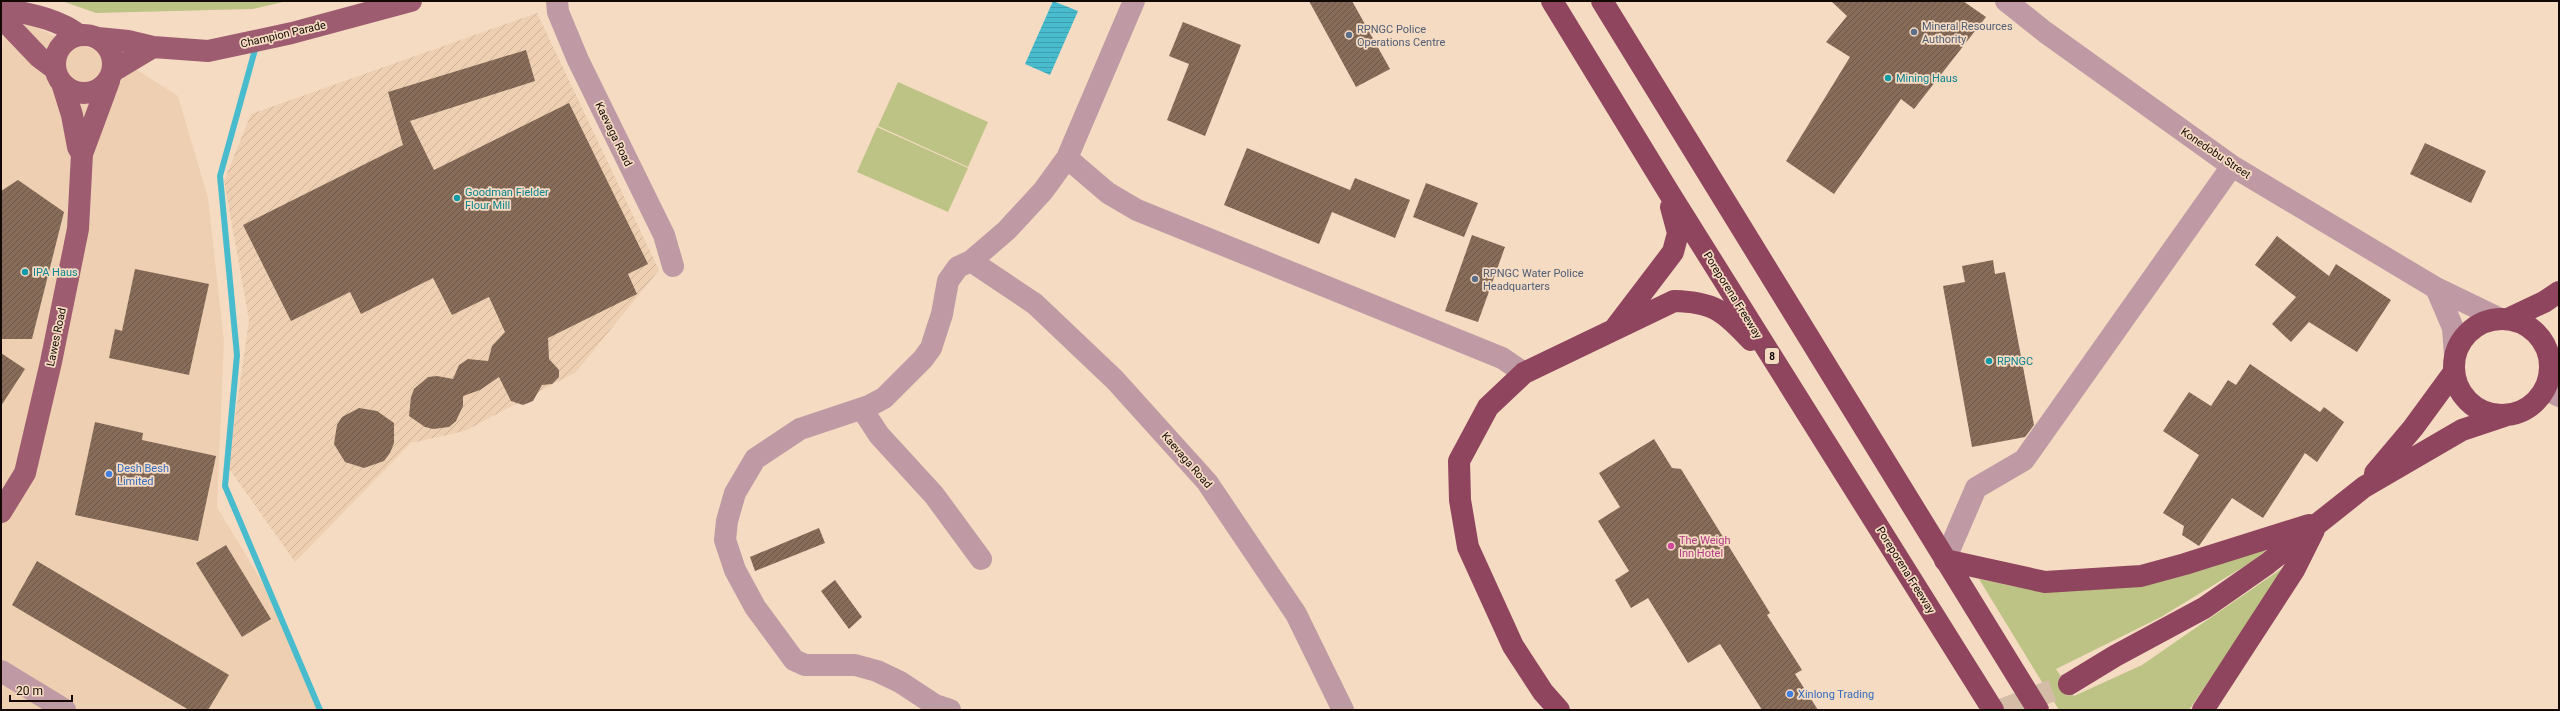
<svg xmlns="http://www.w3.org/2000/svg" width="2560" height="711" font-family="Roboto,sans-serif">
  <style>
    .built { fill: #efcfb1 }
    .industrial { fill: url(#industrial-furrows) }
    .green { fill: #bcc384 }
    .water { fill: url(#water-rules) }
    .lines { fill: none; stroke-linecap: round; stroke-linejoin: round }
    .stream { stroke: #48bccc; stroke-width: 6 }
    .building { fill: url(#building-hatch) }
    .highway-tunnel { stroke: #d4bca6; stroke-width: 22; stroke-dasharray: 22 11; stroke-linecap: butt }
    .minor { stroke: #bf99a3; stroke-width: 22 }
    .major { stroke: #9e5c70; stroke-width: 22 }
    .highway { stroke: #90455e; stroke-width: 22 }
    .service-dot { fill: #5c6f8a; stroke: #f6dbc3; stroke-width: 1.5 }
    .culture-dot { fill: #0f9aa8; stroke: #f6dbc3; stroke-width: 1.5 }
    .shop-dot { fill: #3f7fe0; stroke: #f6dbc3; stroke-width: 1.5 }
    .hotel-dot { fill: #d1479c; stroke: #f6dbc3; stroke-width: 1.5 }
    .labels { text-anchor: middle; stroke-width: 3.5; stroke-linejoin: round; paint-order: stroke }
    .shield { fill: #f6dbc3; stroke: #56483d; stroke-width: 1 }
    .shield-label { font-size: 10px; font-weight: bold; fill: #120903 }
    .service-label { font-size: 11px; fill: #4e5e75; stroke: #f6dbc3; text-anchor: start }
    .street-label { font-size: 11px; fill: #120903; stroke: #f6dbc3 }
    .culture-label { font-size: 11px; fill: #0d838f; stroke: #f6dbc3; text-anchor: start }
    .shop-label { font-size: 11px; fill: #366cbe; stroke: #f6dbc3; text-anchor: start }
    .hotel-label { font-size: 11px; fill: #b23c85; stroke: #f6dbc3; text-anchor: start }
  </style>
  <defs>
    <pattern id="industrial-furrows" width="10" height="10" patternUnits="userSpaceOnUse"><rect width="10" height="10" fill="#efcfb1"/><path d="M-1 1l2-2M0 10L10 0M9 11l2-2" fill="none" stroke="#ccb097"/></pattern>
    <pattern id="water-rules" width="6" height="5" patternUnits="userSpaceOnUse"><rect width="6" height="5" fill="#48bccc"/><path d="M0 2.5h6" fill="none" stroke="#3ea0ae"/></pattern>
    <pattern id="building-hatch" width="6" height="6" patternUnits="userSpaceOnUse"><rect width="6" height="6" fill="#876c5a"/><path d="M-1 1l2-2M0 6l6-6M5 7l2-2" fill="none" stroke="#6d5748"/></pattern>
  </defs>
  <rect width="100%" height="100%" fill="#f6dbc3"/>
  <path class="built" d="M1,11L64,40L115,56L178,96L208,198L224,341L217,507L270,595L320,710H1Z"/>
  <path class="industrial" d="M537,13L659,270L576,372L465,431L411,443L295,562L228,467L249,320L224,181L251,114Z"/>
  <path class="green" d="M62,1H287L253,9L96,13Z
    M898,82L988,122L968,167L878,126Z
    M877,127L968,168L948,212L857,172Z
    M2264,546L2269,548L2253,561L2161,617L2056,669L2074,696L2142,665L2287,565L2189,710H2059L1979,579L2017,587L2156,580L2213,567Z"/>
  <path class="water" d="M1053,1L1078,11L1050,75L1025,64Z"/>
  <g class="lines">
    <path class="stream" d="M256,46L220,176L237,355L225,486L320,710"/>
  </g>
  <path class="building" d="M1309,1H1352L1390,69L1356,87Z
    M1831,1H1963L1986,17L1914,109L1901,99L1834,194L1786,161L1850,57L1826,42L1847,16Z
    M1183,22L1241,45L1205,136L1167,120L1189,64L1169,56Z
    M526,50L535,81L410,121L434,170L569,103L648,264L628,274L637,294L548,338L549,359L559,370V377L552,384L542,385L533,401L523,405L511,401L499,377L480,390L463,396V406L456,421L449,427L433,429L425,427L409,416L411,397L414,389L428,377L437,376L453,379L459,365L468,359L488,361L492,346L505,332L489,297L452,315L433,278L361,314L350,292L291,321L243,225L403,145L388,92Z
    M2425,143L2486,171L2471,203L2410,174Z
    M1247,148L1350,190L1355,178L1410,200L1395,238L1332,212L1319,244L1224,205Z
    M18,180L64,212L32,339H1V191Z
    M1426,183L1478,203L1464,237L1413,217Z
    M1472,235L1505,247L1478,322L1445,311Z
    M2277,236L2329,276L2336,264L2391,300L2357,352L2309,322L2291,342L2272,324L2296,297L2255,265Z
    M1993,260L1995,274L2005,272L2034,425L2025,437L1972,447L1943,286L1965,282L1962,266Z
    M135,269L209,284L189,375L109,358L115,329L122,331Z
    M1,353L25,369L1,406Z
    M2250,364L2320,412L2324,407L2344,422L2317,462L2305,453L2263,518L2232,498L2199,546L2182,535L2184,526L2163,513L2199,455L2163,431L2189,392L2211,406L2228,380L2236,385Z
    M359,408L377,411L394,423V443L390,453L384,461L364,468L345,462L334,444L337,425L342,417Z
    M95,422L143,433L142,440L216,456L198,541L75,515Z
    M1654,439L1672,468L1681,469L1770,613L1767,615L1802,670L1795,674L1818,710H1762L1720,644L1688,663L1648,598L1631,608L1615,580L1629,571L1598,521L1620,507L1599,473Z
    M819,528L825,543L755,571L750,557Z
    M226,545L271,619L242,637L196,563Z
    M37,561L229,675L208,710H189L12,605Z
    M835,580L862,617L849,629L821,591Z"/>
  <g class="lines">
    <path class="highway-tunnel" d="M2001,710L2069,684"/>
    <path class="minor" d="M557,1L558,12L578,60L664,235L673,266
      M2006,1L2045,32L2232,166L2436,288L2498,318
      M1067,158L1108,193L1137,210L1502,358L1524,373
      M971,261L1035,304L1115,380L1207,482L1296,614L1343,710
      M2436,288L2453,328L2455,355
      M2545,389L2559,396
      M862,409L879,435L934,495L981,559
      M1945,560L1976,488L2024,460L2232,166
      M1,671L65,710
      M950,710L935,705L900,682L877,671L855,665H805L794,660L755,607L735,570L725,540L727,521L735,493L755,459L800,429L869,406L884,398L923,359L931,348L942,314L948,281L958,267L971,261L1007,230L1043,191L1067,158L1134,1"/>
    <path class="major" d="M1,8C28,14 57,18 79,35
      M1,17L39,57L55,69
      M55 64a29 29 0 1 1 58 0a29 29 0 1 1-58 0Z
      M98,38L128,41L153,47L208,51L292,33L411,1
      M113,71L153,47
      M62,83L72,115L78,147L82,154
      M1,512L25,473L51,362L78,229L82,154L109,81"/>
    <path class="highway" d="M1552,1L1668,191L1993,710
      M1602,1L2038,710
      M2454 367a48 48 0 1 1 96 0a48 48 0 1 1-96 0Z
      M2508,319L2544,302L2559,292
      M1616,327L1673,252L1678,233L1671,207
      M2375,473L2413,428L2454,372
      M1945,560L2045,582L2141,576L2185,564L2309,525
      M2069,684L2115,656L2204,608L2267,564L2364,487L2462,430L2504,416
      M1559,710L1543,692L1513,646L1468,547L1460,500L1459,461L1488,407L1524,373L1674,301C1714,302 1724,311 1751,340
      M2203,710L2294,570L2314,530"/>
  </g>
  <g class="service-dot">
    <circle cx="1914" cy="32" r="4"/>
    <circle cx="1349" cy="35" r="4"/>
    <circle cx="1475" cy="279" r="4"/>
  </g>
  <g class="culture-dot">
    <circle cx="1888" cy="78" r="4"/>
    <circle cx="457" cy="198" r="4"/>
    <circle cx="25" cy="272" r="4"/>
    <circle cx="1989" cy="361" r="4"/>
  </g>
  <g class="shop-dot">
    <circle cx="109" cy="474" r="4"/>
    <circle cx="1790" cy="694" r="4"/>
  </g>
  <circle class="hotel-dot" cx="1671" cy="546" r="4"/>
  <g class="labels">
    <rect class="shield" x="1765" y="348" width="14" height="16" rx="3"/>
    <g class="shield-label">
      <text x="1772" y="360">8</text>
    </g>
    <g class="service-label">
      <text x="1922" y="30">Mineral Resources<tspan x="1922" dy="13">Authority</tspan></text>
      <text x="1357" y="33">RPNGC Police<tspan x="1357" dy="13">Operations Centre</tspan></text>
      <text x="1483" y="277">RPNGC Water Police<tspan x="1483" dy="13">Headquarters</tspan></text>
    </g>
    <g class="street-label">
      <text transform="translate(283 34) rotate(-13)" y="4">Champion Parade</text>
      <text transform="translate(614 134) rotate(64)" y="4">Kaevaga Road</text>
      <text transform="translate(2216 153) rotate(34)" y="4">Konedobu Street</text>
      <text transform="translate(1733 295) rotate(58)" y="4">Poreporena Freeway</text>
      <text transform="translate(56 337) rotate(-78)" y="4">Lawes Road</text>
      <text transform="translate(1187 460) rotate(49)" y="4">Kaevaga Road</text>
      <text transform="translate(1906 570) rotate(58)" y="4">Poreporena Freeway</text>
    </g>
    <g class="culture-label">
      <text x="1896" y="82">Mining Haus</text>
      <text x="465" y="196">Goodman Fielder<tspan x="465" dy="13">Flour Mill</tspan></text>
      <text x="33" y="276">IPA Haus</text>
      <text x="1997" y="365">RPNGC</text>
    </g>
    <g class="shop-label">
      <text x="117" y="472">Desh Besh<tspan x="117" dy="13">Limited</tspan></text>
      <text x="1798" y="698">Xinlong Trading</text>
    </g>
    <g class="hotel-label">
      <text x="1679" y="544">The Weigh<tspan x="1679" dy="13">Inn Hotel</tspan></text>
    </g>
  </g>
  <rect width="2560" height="711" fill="none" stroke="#120903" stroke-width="4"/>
  <path d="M10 695v6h62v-6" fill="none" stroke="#120903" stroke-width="2"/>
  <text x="16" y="695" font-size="12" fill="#120903" stroke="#f6dbc3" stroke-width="3" paint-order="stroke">20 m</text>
</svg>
